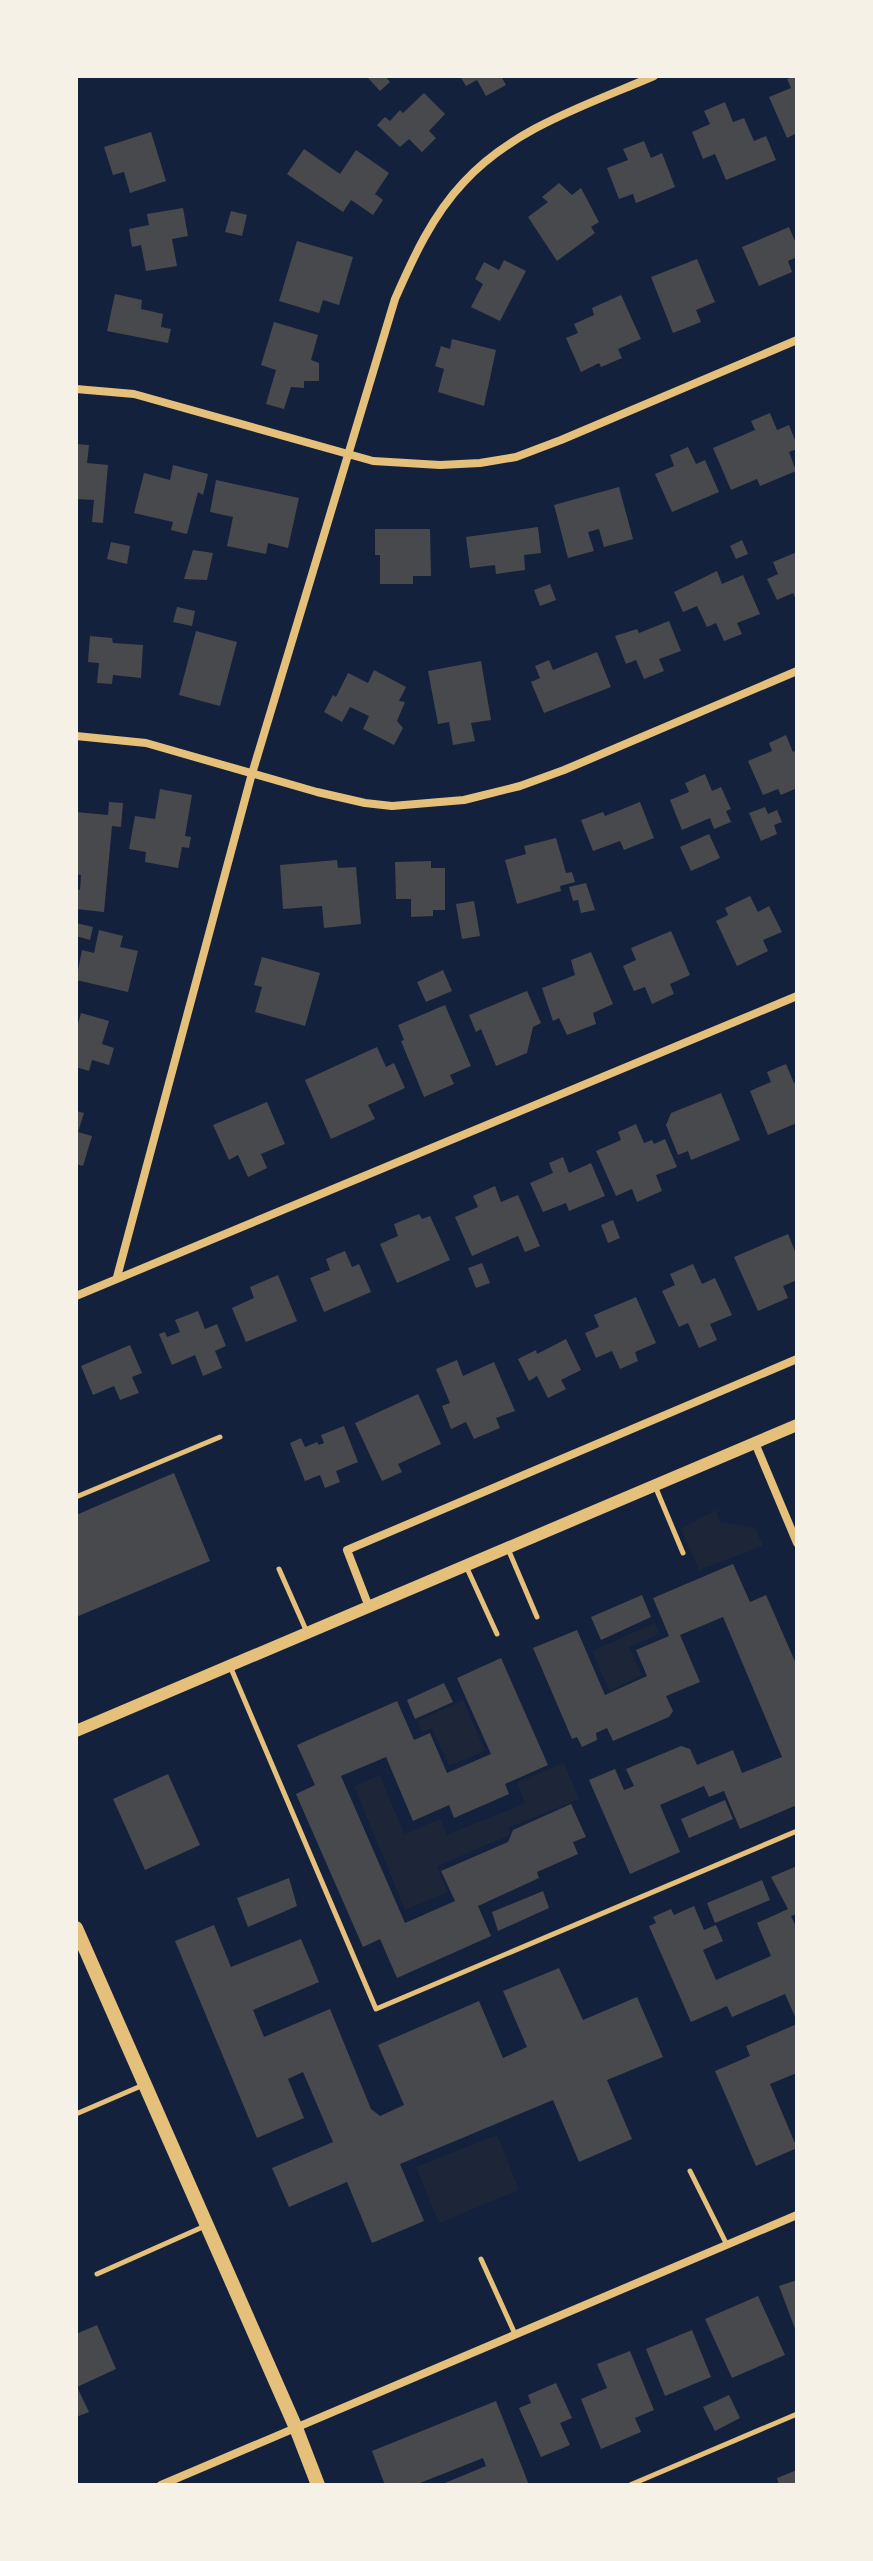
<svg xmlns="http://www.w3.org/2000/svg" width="873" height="2561" font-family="'Golos Text',sans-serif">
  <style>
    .green { fill: #1d2539 }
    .building { fill: #48494c }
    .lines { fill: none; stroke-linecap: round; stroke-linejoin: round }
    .service { stroke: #e5c07b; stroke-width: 5 }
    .minor { stroke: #e5c07b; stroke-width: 8 }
    .tertiary { stroke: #e5c07b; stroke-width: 12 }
    .secondary { stroke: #e5c07b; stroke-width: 14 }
  </style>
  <rect width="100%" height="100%" fill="#14213d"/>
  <path class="green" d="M716,1510L720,1522L755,1528L763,1546L699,1570L681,1529Z
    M655,1623L659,1634L629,1647L642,1675L609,1691L592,1651Z
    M463,1700L485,1751L449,1766L432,1728L422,1732L417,1721Z
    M564,1763L579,1799L508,1828L510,1835L437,1866L448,1892L405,1910L354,1786L380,1775L404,1834L440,1819L447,1835L525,1803L517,1782Z
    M497,2135L519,2190L439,2223L416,2167Z"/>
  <path class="building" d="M371,76H385L390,82L380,91L368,78Z
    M460,76H501L506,85L486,96L477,80L466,86Z
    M797,76V133L787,138L769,97L791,88L787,79Z
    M424,93L445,114L429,131L436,138L422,152L409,139L400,147L377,125L385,117L390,121L400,110L403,113Z
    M725,102L733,122L744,118L754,141L766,136L776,160L726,180L715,154L703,159L692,132L710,124L704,111Z
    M151,132L166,181L130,193L124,172L113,175L104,147Z
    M644,141L651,158L662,153L675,187L636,203L633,194L619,199L607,168L628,160L623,149Z
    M304,149L340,174L356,150L389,173L375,194L383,200L373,215L351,200L343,212L287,174Z
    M559,183L572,195L581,188L599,222L591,227L595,233L557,261L528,217L548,202L542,197Z
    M183,208L188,236L172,239L177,266L146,271L141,245L132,247L129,229L149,225L147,214Z
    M231,211L247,215L242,236L225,232Z
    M789,227L797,246V257L788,261L792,272L759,286L742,247Z
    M297,241L353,257L339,305L323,300L319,313L279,301Z
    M697,259L715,302L696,310L701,322L673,333L651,277Z
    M504,260L526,271L500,321L471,307L483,284L475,279L484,262L499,270Z
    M115,294L142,300L141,309L163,314L161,327L171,329L168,343L107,331Z
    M621,295L641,339L618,349L622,358L601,367L599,363L581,372L566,338L578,333L574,324L594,315L592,308Z
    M274,322L318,335L311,360L319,363V381H304V388L291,387L284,409L266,404L276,370L261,365Z
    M452,339L496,350L484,406L438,392L444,369L435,366L441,346L450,349Z
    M770,413L777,430L789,425L797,445V449L789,452L796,471L760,486L757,479L731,490L713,448L755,430L751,421Z
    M76,444L89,445L87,463L108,465L103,523L92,522L94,500L76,499Z
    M688,447L696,464L705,460L719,492L672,512L655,474L674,466L670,455Z
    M173,465L208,474L203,495L198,492L187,534L171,530L173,522L134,513L144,473L170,480Z
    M216,480L299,498L288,548L268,543L266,554L227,546L233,517L210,512Z
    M619,487L633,539L604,547L599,529L588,532L594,551L568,558L554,505Z
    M538,527L541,553L524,555L525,570L496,574L495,565L470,568L466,537Z
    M375,529H430L431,576H413V584H380V555H375Z
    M742,540L748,554L736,559L730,546Z
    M111,542L130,546L127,564L107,559Z
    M193,550L213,553L207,580L184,579Z
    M797,552V602L793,593L777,600L767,579L778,574L773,562Z
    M717,571L722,584L743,575L760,614L737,623L742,634L724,641L716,623L707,627L697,606L683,612L674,592Z
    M550,584L556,600L540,606L534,590Z
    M177,607L195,611L192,626L173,622Z
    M669,621L681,651L659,659L664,671L644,679L636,660L626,664L615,636L637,629L639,633Z
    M196,631L237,642L220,706L179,695Z
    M90,636L112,638L113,643L143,645L141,678L113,675L112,684L97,683L99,663L88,662Z
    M597,652L611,687L544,713L531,682L540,678L535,666L549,660L553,670Z
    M481,661L491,720L471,723L475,741L453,745L449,722L438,724L428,671Z
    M374,670L406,687L399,701L405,702L397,721L403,728L394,745L363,729L369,716L350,707L342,722L324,712L333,695L336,697L348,673L368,683Z
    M786,735L793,752L797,750V788L781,795L778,789L763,795L748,761L772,751L769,743Z
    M705,774L712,791L721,787L731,809L726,811L731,822L714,829L710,818L682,830L670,800L689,792L685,783Z
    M160,789L192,795L185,836L191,837L189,848L182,847L178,868L145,862L146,852L129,849L135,816L155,819Z
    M109,802L123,803L121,827L112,826L104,912L76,909V889L80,890L81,875L76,874V812L108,815Z
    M640,802L654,838L624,850L620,841L593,851L581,820L603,812L605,816Z
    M765,807L768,814L777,810L782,822L774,825L777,834L761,841L749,813Z
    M709,834L720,858L691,871L680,847Z
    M556,838L566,873L572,872L575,882L560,886L561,891L517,904L505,860L526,854L524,846Z
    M337,860L338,868L356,867L361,924L324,928L322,906L283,909L280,865Z
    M431,861V868H445V910H433V916L411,917V899H396L395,862Z
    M586,883L595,910L581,913L578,900L573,901L569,887Z
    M750,896L758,912L769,906L782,932L763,940L768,951L737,966L716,921L728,915L725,908Z
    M474,901L480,936L462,939L456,904Z
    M76,923L93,927L90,940L76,936Z
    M99,930L123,936L120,947L138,951L128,992L76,980L82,950L94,953Z
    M671,931L690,975L670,984L674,994L652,1004L645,987L634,991L623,966L636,960L631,948Z
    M591,952L613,1004L593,1013L596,1024L567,1035L559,1018L553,1021L542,988L575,975L571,960Z
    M262,957L320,973L305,1026L255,1012L262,987L254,985Z
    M443,970L452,991L426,1002L417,982Z
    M527,991L541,1023L533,1027L527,1053L496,1066L481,1029L476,1032L469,1015Z
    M445,1005L471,1066L450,1075L454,1084L424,1097L401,1041L404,1040L398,1025Z
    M81,1013L109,1021L102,1044L114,1048L109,1065L92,1060L89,1071L76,1067V1031Z
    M377,1047L386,1067L394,1063L405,1088L368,1105L375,1119L331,1139L305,1080Z
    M786,1064L794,1083L797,1082V1123L768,1135L750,1091L771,1082L767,1072Z
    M721,1093L740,1140L691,1160L688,1151L678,1155L666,1125L671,1113Z
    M267,1102L285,1144L261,1154L267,1168L248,1177L238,1155L229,1160L213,1125Z
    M76,1111L84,1113L78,1132L92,1136L83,1166L76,1164Z
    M636,1124L644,1143L652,1140L654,1144L665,1139L677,1167L656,1175L662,1191L637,1202L632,1189L616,1196L596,1151L621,1140L618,1132Z
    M563,1157L569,1173L591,1163L605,1196L569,1211L566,1203L543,1212L530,1183L553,1173L549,1163Z
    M495,1186L501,1202L518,1195L540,1246L525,1252L518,1236L472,1256L455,1217L478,1207L473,1196Z
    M419,1214L422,1219L430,1216L450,1260L397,1283L380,1244L398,1236L394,1224Z
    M613,1220L620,1238L608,1243L601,1225Z
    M788,1234L797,1256V1280L783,1286L788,1298L758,1311L734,1257Z
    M345,1251L352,1267L359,1264L371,1292L324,1312L310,1278L330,1270L326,1259Z
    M482,1263L490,1283L476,1288L468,1268Z
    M693,1264L702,1284L715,1278L732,1315L710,1324L717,1340L699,1348L688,1323L679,1327L662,1291L675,1285L670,1274Z
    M278,1275L297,1321L246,1342L232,1308L254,1298L250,1287Z
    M636,1297L656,1343L635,1352L638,1361L620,1369L612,1351L596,1358L585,1333L599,1327L594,1315Z
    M198,1311L205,1329L217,1324L226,1346L215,1351L222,1368L203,1376L195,1355L172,1365L159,1334L165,1332L167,1337L180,1332L175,1320Z
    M566,1339L581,1370L561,1380L566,1389L548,1398L537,1376L529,1381L518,1359L536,1350L537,1354Z
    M130,1345L142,1373L132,1377L139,1393L120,1400L114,1386L93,1395L81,1366Z
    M457,1360L463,1376L494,1362L515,1411L496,1418L500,1428L474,1439L466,1422L451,1429L442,1406L450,1403L436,1369Z
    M418,1394L441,1444L398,1464L402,1472L382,1481L355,1423Z
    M344,1426L358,1462L336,1471L340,1482L325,1488L320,1475L305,1481L290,1443L301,1438L305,1447L317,1442L319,1445L324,1443L321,1435Z
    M174,1473L210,1561L76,1617V1515Z
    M733,1564L750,1602L766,1595L797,1666V1805L740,1829L724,1791L709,1797L704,1786L660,1805L680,1852L630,1874L589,1780L615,1769L624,1790L634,1786L626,1769L681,1746L690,1749L697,1765L733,1750L742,1773L782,1757L723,1617L680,1635L700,1682L666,1696L673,1711L669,1717L613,1741L607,1728L596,1733L597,1740L582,1747L577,1737L572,1739L533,1648L577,1630L605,1695L647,1676L636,1650L669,1636L653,1598Z
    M642,1595L651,1617L601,1640L591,1617Z
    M501,1658L548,1765L505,1784L509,1794L454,1818L449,1805L413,1821L386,1757L341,1776L405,1923L455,1901L441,1871L508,1842L513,1830L571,1804L586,1837L573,1842L578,1854L537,1872L539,1878L478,1906L491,1936L397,1978L380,1939L363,1947L296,1794L315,1785L297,1745L397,1701L414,1740L430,1733L447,1773L491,1754L457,1678Z
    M444,1683L453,1702L415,1719L407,1700Z
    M168,1774L200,1845L145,1870L113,1799Z
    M725,1800L733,1819L689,1838L681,1819Z
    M797,1866V1914L791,1916L797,1929V2021L785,1994L732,2017L727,2006L691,2022L649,1926L656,1923L653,1917L671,1909L674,1915L694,1906L704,1930L716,1925L723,1941L703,1950L716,1980L771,1956L757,1923L788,1909L771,1877Z
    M289,1878L297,1906L248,1927L237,1898Z
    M762,1880L770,1900L715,1923L707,1903Z
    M543,1891L549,1908L498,1931L492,1912Z
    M214,1925L231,1967L301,1939L319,1982L253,2010L264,2037L330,2009L371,2109L380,2116L404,2105L378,2045L479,2001L503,2058L527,2047L503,1991L559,1968L583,2020L637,1997L663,2057L607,2080L632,2139L579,2162L553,2100L400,2164L424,2221L372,2243L347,2182L289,2207L272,2168L333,2142L303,2072L288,2079L304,2118L257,2138L175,1941Z
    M797,2024V2073L770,2084L797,2148L756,2166L715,2071L750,2056L746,2046Z
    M797,2280V2334L779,2286Z
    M758,2296L785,2355L732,2378L705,2319Z
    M97,2325L116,2369L77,2387L89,2412L76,2417V2334Z
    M692,2330L711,2377L665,2396L646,2349Z
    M630,2351L654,2410L635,2418L641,2432L601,2449L581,2399L607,2388L597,2364Z
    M556,2383L572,2418L560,2423L570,2445L541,2457L519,2408L531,2403L528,2395Z
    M729,2395L740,2418L715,2431L703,2407Z
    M496,2401L529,2485H440L486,2466L483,2458L415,2485H385L372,2451Z
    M797,2470V2485H779L777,2478Z"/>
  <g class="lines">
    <path class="service" d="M655,1486L683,1553
      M76,1497L220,1437
      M508,1549L537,1617
      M466,1566L497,1634
      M279,1569L306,1630
      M230,1666L376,2009L797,1831
      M76,2114L141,2086
      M690,2171L727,2245
      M481,2259L515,2334
      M97,2274L205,2226
      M630,2485L797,2414"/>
    <path class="minor" d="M76,389L134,394L373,461L440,465L480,463L516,457L561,440L797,340
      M76,736L146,743L317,792L365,803L392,806L464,800L520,786L564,770L797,671
      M117,1277L251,777L395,299C413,258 432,216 463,183C513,128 587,105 654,76
      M76,1296L797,996
      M755,1443L797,1543
      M369,1607L347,1550L797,1359
      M161,2485L797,2215"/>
    <path class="tertiary" d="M76,1731L797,1425"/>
    <path class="secondary" d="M76,1928L296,2428L318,2485"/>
  </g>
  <rect width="873" height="2561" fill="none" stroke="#f6f1e7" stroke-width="156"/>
</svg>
